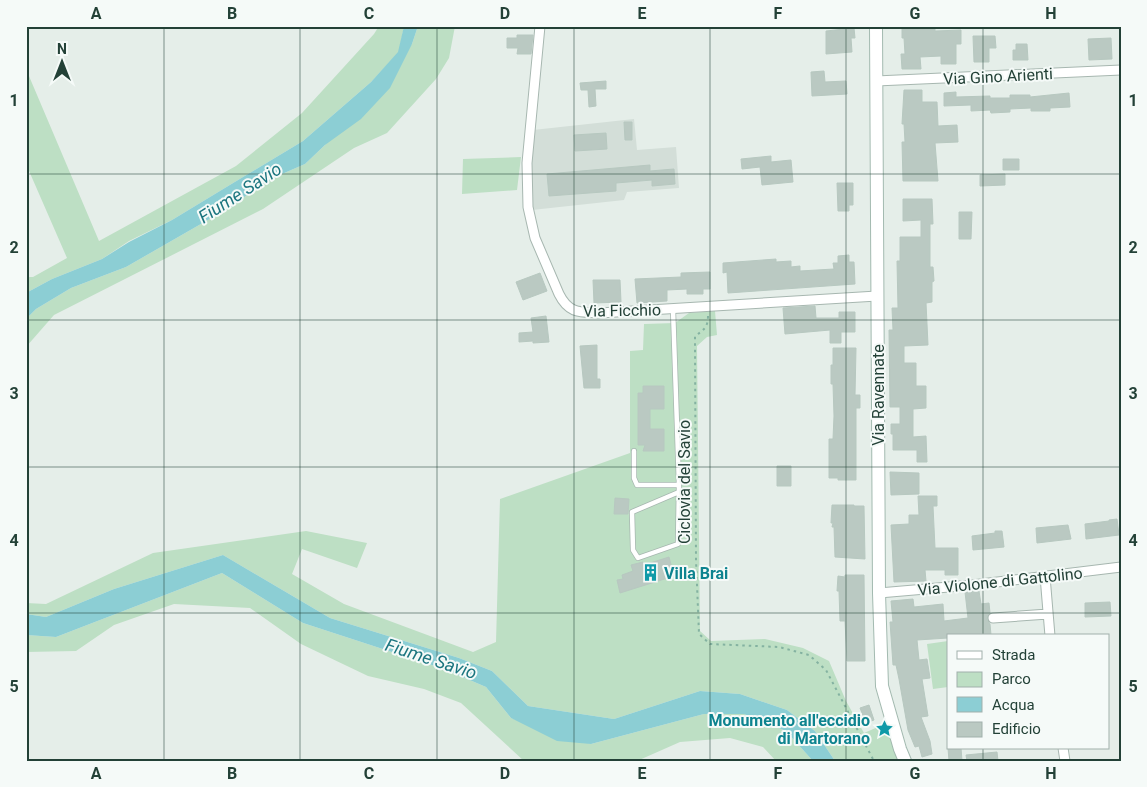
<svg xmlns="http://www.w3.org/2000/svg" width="1147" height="787" font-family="Roboto,sans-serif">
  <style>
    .built { fill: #d3ded8 }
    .green { fill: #bddfc4 }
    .water { fill: #8cced4 }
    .building { fill: #bac9c2; stroke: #b7c8c0 }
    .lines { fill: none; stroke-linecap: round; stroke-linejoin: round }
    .service-casing { stroke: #a7b7b0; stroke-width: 6 }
    .minor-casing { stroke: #a7b7b0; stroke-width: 11 }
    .secondary-casing { stroke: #a3bab0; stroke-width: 14 }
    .path { stroke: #84b2a1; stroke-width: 2; stroke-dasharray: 2.5 4; stroke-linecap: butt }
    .service { stroke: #fff; stroke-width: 4.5 }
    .minor { stroke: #fff; stroke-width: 9 }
    .secondary { stroke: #fff; stroke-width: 12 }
    .grid { fill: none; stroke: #234137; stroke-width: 1; stroke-opacity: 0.55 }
    .labels { text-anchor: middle; stroke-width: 4; stroke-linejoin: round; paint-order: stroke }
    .street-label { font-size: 16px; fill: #234137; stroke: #f5faf8 }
    .culture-label { font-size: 16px; font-weight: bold; fill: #0d838f; stroke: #f5faf8; text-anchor: start }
    .water-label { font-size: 18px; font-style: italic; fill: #1b757f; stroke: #f5faf8 }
    .neatline { fill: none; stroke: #234137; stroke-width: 2 }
    .grid-label { font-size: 16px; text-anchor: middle; font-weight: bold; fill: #234137 }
  </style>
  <rect width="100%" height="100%" fill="#e5eee9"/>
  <path class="built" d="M634,119L637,150L676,147L679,188L627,192L624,200L532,210L530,177L533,130Z"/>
  <path class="green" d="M379,26H404L399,52L371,82L303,141L243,177L172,220L129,241L102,259L52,279L26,293V277H33L67,258L26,164V69L99,241L236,166L302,113L374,34Z
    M418,26H455L449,58L436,79L387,133L354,148L263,209L54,315L26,347V319L36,309L71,288L126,267L234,205L252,191L282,174L305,164L325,145L412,44Z
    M521,157L517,190L462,194L463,159Z
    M715,311L717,335L707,337L697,346L700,631L711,641L765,639L803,648L829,661L846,701L864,733L885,724L900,761H835L815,731L787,710L740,694L700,691L614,719L528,706L492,671L459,658L330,618L223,555L114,589L46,617L26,614V603L46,604L153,553L306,531L367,543L357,568L302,549L292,574L344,604L473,652L496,642L500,499L630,453V351L643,350L644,324L675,323L689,313Z
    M222,573L303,623L444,669L486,687L511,718L591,744L704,714H744L786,731L813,761H776L763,747L730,738L680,742L637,761H524L461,703L424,689L368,676L301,644L250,608L174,604L114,625L76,651L26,652V635L56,637Z
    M948,641V687L933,689L927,644Z"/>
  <path class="water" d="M404,26H418L412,44L390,88L361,119L325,145L305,164L282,174L252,191L234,205L126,267L71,288L36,309L26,319V293L52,279L102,259L129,242L172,220L243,177L303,141L371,82L398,52Z
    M223,555L330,618L459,658L492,671L528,706L614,719L700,691L740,694L787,710L815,731L835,761H813L786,731L744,714H704L591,744L557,741L511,718L486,687L444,669L303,623L222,573L56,637L26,635V614L46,617L114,589Z"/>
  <path class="building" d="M925,26H935V31L961,30V44H956V64H941V56L920,57L921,69H902L901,54H905L904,38H902V29H925Z
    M854,28L855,38H851L852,52L826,54V31Z
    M517,35H533L531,54H517L518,48H507V38H517Z
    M973,36H995L996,48H989V62H974Z
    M1111,38L1112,59L1089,60L1088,39Z
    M1016,44H1027L1028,60H1013V50H1016Z
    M824,71L825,82L846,81L847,94L812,96L811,72Z
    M606,81V89H595L596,106L589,107L588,90H581L580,83Z
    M904,90H922V102H937L938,126L957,125L958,142L935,143L938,181H903L902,142H905L904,124H902Z
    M956,92V97L990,96V98H1010V95H1030V97L1069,93L1070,107L1050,108V111H1031V108L1010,109V112L991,113L990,110L971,111V105L944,106V93Z
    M624,122H632V140H625Z
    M606,133L607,149L575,151L574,135Z
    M771,156V162L791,160L793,182L762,185L760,167L742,169L741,159Z
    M1003,159H1019V170H1003Z
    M650,165V171L674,169L675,184L652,186V180L616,183V191L549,196L547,174Z
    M1005,174V185L980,186V175Z
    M837,183H853V205H849V211H838Z
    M903,199H932L933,224H930V267H933L934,281L932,282V302L926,303L928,345L904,346V363H916V386H926V408L913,409V437L926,436L927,462H917V450H893V434H891V424H900V407H890L889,330H893L892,308H898L897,261H900V237H921V220L903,221Z
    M959,212H972L971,239H959Z
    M849,255V262H854L855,284L728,293L727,272L723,273V263L776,259V262L791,261V267L800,266V271L834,269L833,263H838V256Z
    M710,272V289H703V294H687V289L667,290V301L637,303L635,279L681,277V273Z
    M540,273L547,291L523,300L516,282Z
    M593,280H620L621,302L594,303Z
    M815,306L816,318H839V312H855V332H841V343H830V330L785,334L783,308Z
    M546,316L549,342L533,343V341L519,342V333L533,332L531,318Z
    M597,345V379H600V388H584L580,346Z
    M833,348H856L855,395H860V408H856V480H838V478H829V439H833L834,416L833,384H831V365H833Z
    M643,386H664V409H650V429H664V451H643L645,445H638V393H643Z
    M777,466H791V486H777Z
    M890,472L919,473V494L891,495Z
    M918,496H937V506H933L935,548H958V575H945V570H925L926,581L894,582L891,525L909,524V515H919Z
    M615,498L629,499L628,514H614Z
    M832,505H854V506H864L865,559L835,557L834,527H832L833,523H831Z
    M1117,519L1119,535L1086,539L1085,524L1109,521V520Z
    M1068,525L1071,539L1037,543L1036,528Z
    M995,531H1002L1004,547L973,550L972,536L995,533Z
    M669,557L674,576L620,593L617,580L623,579L622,575L633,571L631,565L643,562L644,565Z
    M845,575H864L865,661H847L845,621H840L839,591H837L838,576L845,577Z
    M979,591L981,604L989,603L990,613L987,619L990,624L991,635L948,636V638L917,640L919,660L927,659L930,678L922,679L928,716L921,717L930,741L932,754L922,757L919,746L915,747L908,730L899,679L896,665H893L890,622H893L891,601L913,599L914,607L943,604L944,621L968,618L965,592Z
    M1110,602L1111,616L1085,617V603Z
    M869,705L874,720L866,723L860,708Z
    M948,748H961L962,761H949Z
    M997,752L998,761H967L966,755Z"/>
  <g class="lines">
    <defs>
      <path id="service" d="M673,309L679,485L678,544L638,558L633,550L632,512L679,492
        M634,451V478L637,485H679"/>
      <path id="minor" d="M540,26L527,163L528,207L535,238L559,294C569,314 580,312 600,313L877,296
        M876,81L1121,70
        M1045,576L1050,636
        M879,593L972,585L1121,567
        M993,618L1048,614
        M1063,748L1065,761"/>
      <path id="secondary" d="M876,26L879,593L882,686L900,749L905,761"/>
    </defs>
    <use href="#service" class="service-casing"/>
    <use href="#minor" class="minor-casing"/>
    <use href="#secondary" class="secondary-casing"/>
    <path class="path" d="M708,316C708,327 704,330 695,336V343L696,560L699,634L710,644L779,647L809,655L826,670L874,761"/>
    <use href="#service" class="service"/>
    <use href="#minor" class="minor"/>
    <use href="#secondary" class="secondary"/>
  </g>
  <path class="grid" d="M164,26V761M300,26V761M437,26V761M574,26V761M710,26V761M846,26V761M983,26V636M26,174H1121M26,320H1121M26,467H1121M26,613H1121M983,748V761"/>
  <defs>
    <symbol id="building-bare" viewBox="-9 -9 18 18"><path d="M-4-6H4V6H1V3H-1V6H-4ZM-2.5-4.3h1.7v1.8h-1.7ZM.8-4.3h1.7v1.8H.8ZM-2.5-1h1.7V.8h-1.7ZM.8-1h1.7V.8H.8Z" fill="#0f9aa8" stroke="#f5faf8" stroke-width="2.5" paint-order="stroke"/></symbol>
    <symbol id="sight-bare" viewBox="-9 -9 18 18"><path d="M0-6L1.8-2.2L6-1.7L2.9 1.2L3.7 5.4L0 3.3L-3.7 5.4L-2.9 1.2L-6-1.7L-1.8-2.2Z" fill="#0f9aa8" stroke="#f5faf8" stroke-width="2.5" paint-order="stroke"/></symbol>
  </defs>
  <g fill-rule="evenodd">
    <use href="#building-bare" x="638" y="560" width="25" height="25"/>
    <use href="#sight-bare" x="872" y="716" width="25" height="25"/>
  </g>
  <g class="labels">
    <g class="street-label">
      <text transform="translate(998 76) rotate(-3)" y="6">Via Gino Arienti</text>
      <text transform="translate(622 310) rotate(-1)" y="6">Via Ficchio</text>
      <text transform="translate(878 395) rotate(-90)" y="6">Via Ravennate</text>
      <text transform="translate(684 482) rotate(-90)" y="6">Ciclovia del Savio</text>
      <text transform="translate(1000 581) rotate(-6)" y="6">Via Violone di Gattolino</text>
    </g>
    <g class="culture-label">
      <text x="664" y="579">Villa Brai</text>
      <text x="870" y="726" text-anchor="end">Monumento all'eccidio<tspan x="870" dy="18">di Martorano</tspan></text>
    </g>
    <g class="water-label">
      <text transform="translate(240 193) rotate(-33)" y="6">Fiume Savio</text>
      <text transform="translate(431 659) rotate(18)" y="6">Fiume Savio</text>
    </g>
  </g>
  <rect width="1147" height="787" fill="none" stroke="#f5faf8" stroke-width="55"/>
  <rect x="947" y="634" width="162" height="115" fill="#f5faf8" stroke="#a1b0ab"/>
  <rect x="957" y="651" width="25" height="8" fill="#ffffff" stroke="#a1b0ab"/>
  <text x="992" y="660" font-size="15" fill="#234137">Strada</text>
  <rect x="957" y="672" width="25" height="15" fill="#bddfc4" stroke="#a1b0ab"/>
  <text x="992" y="684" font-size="15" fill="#234137">Parco</text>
  <rect x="957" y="697" width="25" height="15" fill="#8cced4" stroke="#a1b0ab"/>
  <text x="992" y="710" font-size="15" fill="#234137">Acqua</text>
  <rect x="957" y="722" width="25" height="15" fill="#bac9c2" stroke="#a1b0ab"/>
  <text x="992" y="734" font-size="15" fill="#234137">Edificio</text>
  <g transform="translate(62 62)" stroke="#f5faf8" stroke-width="4" paint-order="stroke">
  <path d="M0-4L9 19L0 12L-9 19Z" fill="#234137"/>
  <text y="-8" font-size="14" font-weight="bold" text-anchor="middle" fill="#234137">N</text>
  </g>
  <rect x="28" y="28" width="1092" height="732" class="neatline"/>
  <g class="grid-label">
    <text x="96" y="19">A</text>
    <text x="232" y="19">B</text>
    <text x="369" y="19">C</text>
    <text x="505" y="19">D</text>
    <text x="642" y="19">E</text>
    <text x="778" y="19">F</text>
    <text x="915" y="19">G</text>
    <text x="1051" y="19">H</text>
    <text x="14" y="106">1</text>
    <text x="1133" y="106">1</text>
    <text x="14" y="253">2</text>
    <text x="1133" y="253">2</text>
    <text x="14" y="399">3</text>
    <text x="1133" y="399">3</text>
    <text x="14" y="546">4</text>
    <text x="1133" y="546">4</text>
    <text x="14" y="692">5</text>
    <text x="1133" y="692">5</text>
    <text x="96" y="779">A</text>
    <text x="232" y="779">B</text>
    <text x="369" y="779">C</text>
    <text x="505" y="779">D</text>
    <text x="642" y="779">E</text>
    <text x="778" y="779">F</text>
    <text x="915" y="779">G</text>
    <text x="1051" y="779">H</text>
  </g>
</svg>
